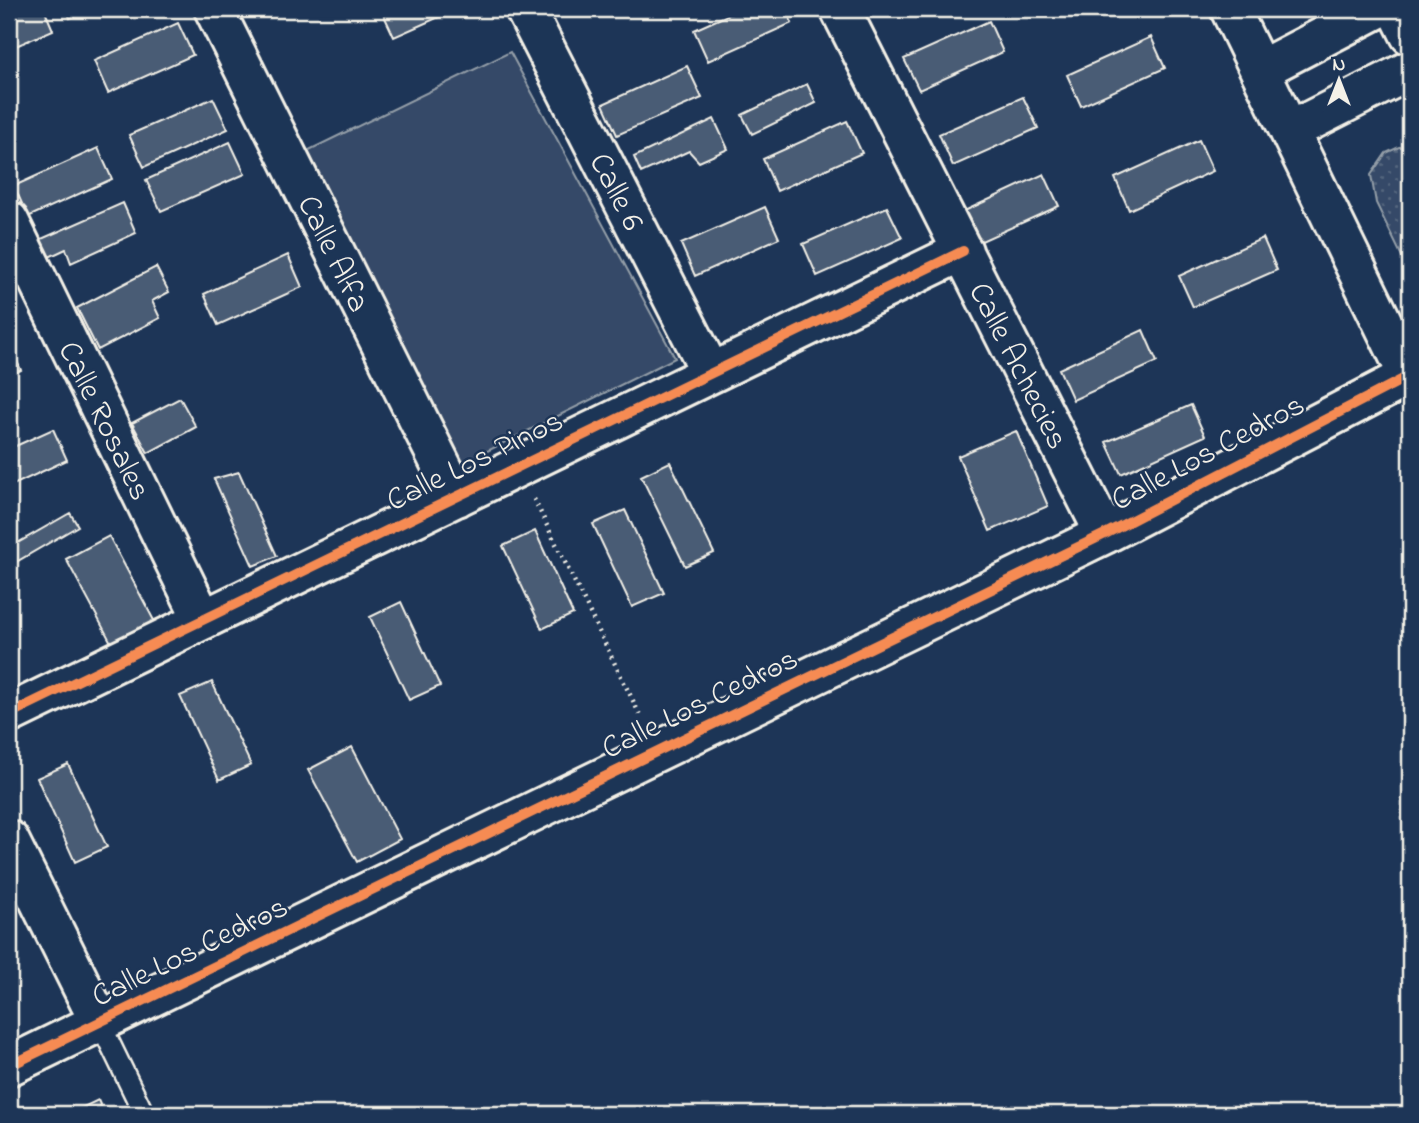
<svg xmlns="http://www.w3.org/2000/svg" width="1419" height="1123" font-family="'Indie Flower',sans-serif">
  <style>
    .grass { fill: url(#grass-dots); stroke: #949ea8; stroke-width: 2 }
    .green { fill: #354a67; stroke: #949ea8; stroke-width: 2 }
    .building { fill: #485b74; stroke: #f4f1e8; stroke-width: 2 }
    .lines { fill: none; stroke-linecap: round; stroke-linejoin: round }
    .service-casing { stroke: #f4f1e8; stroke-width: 24 }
    .minor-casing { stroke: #f4f1e8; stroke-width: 44 }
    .tertiary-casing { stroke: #f4f1e8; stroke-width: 44 }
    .primary-casing { stroke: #f4f1e8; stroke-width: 44 }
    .path { stroke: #f4f1e8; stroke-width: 4.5; stroke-dasharray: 2 5; stroke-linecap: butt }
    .service { stroke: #1d3557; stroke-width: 19 }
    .minor { stroke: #1d3557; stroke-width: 38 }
    .tertiary { stroke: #1d3557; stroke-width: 38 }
    .primary { stroke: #1d3557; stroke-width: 38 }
    .cycleway-casing { stroke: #1d3557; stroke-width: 15 }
    .cycleway { stroke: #f68b52; stroke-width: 10 }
    .labels { text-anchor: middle; stroke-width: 5; stroke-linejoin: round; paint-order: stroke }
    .street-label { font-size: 32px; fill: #f4f1e8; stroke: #1d3557 }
  </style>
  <defs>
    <pattern id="grass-dots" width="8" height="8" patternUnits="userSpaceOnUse" patternTransform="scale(1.75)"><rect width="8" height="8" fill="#354a67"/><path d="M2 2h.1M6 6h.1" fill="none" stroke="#53657d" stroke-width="1.8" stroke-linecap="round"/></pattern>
  </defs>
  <rect width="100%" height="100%" fill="#1d3557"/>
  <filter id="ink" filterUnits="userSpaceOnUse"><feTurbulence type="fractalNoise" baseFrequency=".0143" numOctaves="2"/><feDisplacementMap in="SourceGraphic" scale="14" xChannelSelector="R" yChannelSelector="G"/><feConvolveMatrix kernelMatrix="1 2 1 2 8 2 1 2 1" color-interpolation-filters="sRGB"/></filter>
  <g filter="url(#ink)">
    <path class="grass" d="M1399,147H1410V273L1376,203L1371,175L1386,153Z"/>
    <path class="green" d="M510,52L675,358L457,466L305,152Z"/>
    <path class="building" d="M15,9H44L53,30L9,49V12Z
      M66,9H92L70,18Z
      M381,9H457L394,37Z
      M741,9H786L792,23L708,61L694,30Z
      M989,21L1003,52L919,90L904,59Z
      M178,23L193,55L108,93L94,61Z
      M1151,37L1165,68L1081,106L1067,75Z
      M687,66L702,98L617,135L603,104Z
      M807,84L816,103L752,134L742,115Z
      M1023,97L1038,128L953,166L939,134Z
      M213,98L228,129L144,167L129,135Z
      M714,119L728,149L699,162L689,151L641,173L634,157Z
      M847,121L862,153L777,191L763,159Z
      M1199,140L1213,171L1129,210L1115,178Z
      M230,142L245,174L161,211L146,180Z
      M98,148L112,179L28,217L14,186Z
      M1044,174L1059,206L975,244L960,213Z
      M123,203L136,233L71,263L66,249L47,258L39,240Z
      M765,207L779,238L695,276L681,244Z
      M887,207L902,238L817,276L803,244Z
      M1263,238L1277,270L1193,307L1179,276Z
      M288,255L302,287L218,325L204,294Z
      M156,267L169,292L152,301L160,318L98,350L77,308Z
      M1143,330L1157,362L1073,400L1059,369Z
      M9,344L21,370L9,376Z
      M180,398L196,427L148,453L132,423Z
      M1191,405L1205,436L1121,474L1106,442Z
      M53,429L67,460L9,487V449Z
      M1016,431L1048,506L990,531L958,456Z
      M670,462L714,553L685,566L641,476Z
      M239,472L277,556L253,566L214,479Z
      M625,510L664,593L632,607L593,524Z
      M70,513L78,526L16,562L9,548Z
      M535,531L573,614L542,629L503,546Z
      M109,536L158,628L115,650L66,559Z
      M401,602L440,686L409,700L370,617Z
      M212,682L251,765L219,780L180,696Z
      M352,747L400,839L357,862L308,770Z
      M68,764L107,847L75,862L37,778Z
      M98,1100L104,1114H69Z"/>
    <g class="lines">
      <defs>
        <path id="service" d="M100,1023L144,1114"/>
        <path id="minor" d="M214,9L457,497
          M525,9L711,373
          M840,9L1105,534
          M9,221L203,620
          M9,714L963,251
          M9,840L100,1023
          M9,1066L1105,534L1409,376"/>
        <path id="tertiary" d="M1260,70L1377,9
          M1290,131L1410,70"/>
        <path id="primary" d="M1230,9L1410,379
          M1397,9L1410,35"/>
      </defs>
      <use href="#service" class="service-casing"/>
      <use href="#minor" class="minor-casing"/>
      <use href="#tertiary" class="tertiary-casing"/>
      <use href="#primary" class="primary-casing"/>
      <path class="path" d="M534,499L641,717"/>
      <use href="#service" class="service"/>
      <use href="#minor" class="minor"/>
      <use href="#tertiary" class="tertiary"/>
      <use href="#primary" class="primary"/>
      <defs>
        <path id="cycleway" d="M9,714L963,251
          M9,1066L1105,534L1409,376"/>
      </defs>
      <use href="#cycleway" class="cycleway-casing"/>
      <use href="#cycleway" class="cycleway"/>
    </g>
  </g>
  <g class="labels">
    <g class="street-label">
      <text transform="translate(618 191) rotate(63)" y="11">Calle 6</text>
      <text transform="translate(335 253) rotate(64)" y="11">Calle Alfa</text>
      <text transform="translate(1020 365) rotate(63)" y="11">Calle Achecies</text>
      <text transform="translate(106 420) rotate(64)" y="11">Calle Rosales</text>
      <text transform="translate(1207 451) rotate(-28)" y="11">Calle Los Cedros</text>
      <text transform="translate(474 459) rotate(-26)" y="11">Calle Los Pinos</text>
      <text transform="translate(699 702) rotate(-26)" y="11">Calle Los Cedros</text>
      <text transform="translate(189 950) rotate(-26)" y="11">Calle Los Cedros</text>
    </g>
  </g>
  <rect width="1419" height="1123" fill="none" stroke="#1d3557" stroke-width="35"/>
  <rect x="18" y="18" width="1384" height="1088" fill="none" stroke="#f4f1e8" stroke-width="2.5" filter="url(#ink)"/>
  <g transform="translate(1339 80)" stroke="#1d3557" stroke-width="5" paint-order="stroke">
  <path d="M0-5L12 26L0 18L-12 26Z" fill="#f4f1e8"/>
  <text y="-10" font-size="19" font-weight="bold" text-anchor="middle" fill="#f4f1e8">N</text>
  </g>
</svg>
